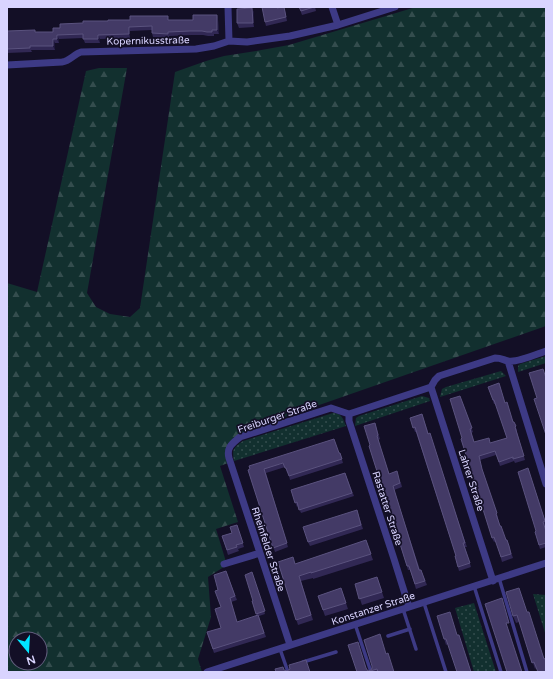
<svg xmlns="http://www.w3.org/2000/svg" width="553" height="679" font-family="'Varela Round',sans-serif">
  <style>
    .grass { fill: url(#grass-dots) }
    .forest { fill: url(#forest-firs); fill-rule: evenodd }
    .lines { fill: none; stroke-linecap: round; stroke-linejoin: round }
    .lane { stroke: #3d3a85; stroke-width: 3.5 }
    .street { stroke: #3d3a85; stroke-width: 7 }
    .wall { fill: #312854 }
    .shaded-wall { fill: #1d163a }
    .building { fill: #433a66; stroke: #5a527e }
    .labels { text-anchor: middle; stroke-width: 3.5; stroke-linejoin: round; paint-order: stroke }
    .street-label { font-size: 10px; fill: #d9d4ff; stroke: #130f26 }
  </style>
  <defs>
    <pattern id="grass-dots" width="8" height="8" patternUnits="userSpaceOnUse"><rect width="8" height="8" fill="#12302f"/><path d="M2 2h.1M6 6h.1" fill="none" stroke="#344d4e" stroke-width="1.8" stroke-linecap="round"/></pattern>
    <pattern id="forest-firs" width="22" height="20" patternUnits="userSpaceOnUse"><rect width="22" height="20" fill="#12302f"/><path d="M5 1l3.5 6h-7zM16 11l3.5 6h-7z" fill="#344d4e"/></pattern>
  </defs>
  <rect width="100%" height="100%" fill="#130f26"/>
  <path class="grass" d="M546,356V363L518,372V366L520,364Z
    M501,371L506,376L440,397L442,389L446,387Z
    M422,396L429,398L430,401L355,426L356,418L359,416Z
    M333,413C342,413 343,419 346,426L234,461C232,449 233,448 243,441Z
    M533,594L546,595V636Z
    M474,603L496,672H474L455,608Z"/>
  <path class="forest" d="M416,7H546V326L245,431L240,437L231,444L228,463L220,466L238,522L216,529L227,565L208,577L211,617L198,659L202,672H7V283L37,292L86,71L99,68H127L87,293L96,307L110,314L130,317L140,308L175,72L206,61L224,56L256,51L289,45ZM16,639H40V663H16Z"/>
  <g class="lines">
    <path class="lane" d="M499,578L527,672
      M474,586L501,672
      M424,603L446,672
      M403,609L416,649
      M355,624L371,672
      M388,636L410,629
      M280,649L288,672
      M303,662L336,652"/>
    <path class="street" d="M228,7L229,41
      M332,7L338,25
      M7,65L62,62C70,61 74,54 81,52L196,49L214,46L229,41L247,42L290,36L338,25L395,7
      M508,361L546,484
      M431,387L493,581
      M349,414V421L394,559L409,607
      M224,564L260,553
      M290,645L229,458C226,447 233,443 240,437L331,408L349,414L431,387L435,380L439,376L495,358C502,358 503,360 508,361C517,363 537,354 546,351
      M207,672L546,563"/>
  </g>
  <path class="wall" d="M18,7H34L18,8Z
    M278,7L285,10L287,21L266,26L265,22Z
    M299,7H315L316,11L302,15Z
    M252,8L254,13V27L239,28L237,23Z
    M217,15L218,19L219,34H214V36H208L203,35H192L169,36V38L153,37L152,33V30L130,31V38L100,39V43H85L83,38L59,39V43H55V50H31L32,52L7,53V31L36,32H53L60,28L169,20H193Z
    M488,387L505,403L517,430V432L525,460L515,463L514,461L500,466L496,455L480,460L483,473L498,517V518L500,526L506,540L509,546L513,558L502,562L496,541L494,542L492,538L462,438L460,396L473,432L471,433L474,442L491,443L507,438L496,404H494Z
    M422,414L467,547H465L471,567L459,571L455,556H456L416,432H415L410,418Z
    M375,423L380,439L378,440L389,474L401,483L402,487L394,490L420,570H421L427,585L416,589L410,570H408L369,446L370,445Z
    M340,453L343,463L290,480L288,472H287L285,467L266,473L288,547L275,552L248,470Z
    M528,468L546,524V526H545L546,530V547L540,549L535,532L536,531Z
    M345,473L354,496L301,513L298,506L297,507L291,490Z
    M357,510L363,529L310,546L308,542Z
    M237,525L244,547L238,549L239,551L228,555L222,536L232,533Z
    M366,540L373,560L313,579V578L301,581L313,620L298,625L278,562L296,564Z
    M226,571L237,600L231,602L237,622L257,616L252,601H253L252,572L265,614L259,616L266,637L214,653L207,632L221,628V607L218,590Z
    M377,577L384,598L362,605L355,584Z
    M341,588L348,609L325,616L318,596Z
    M519,588L536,668L535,669L519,622L516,623L513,616Z
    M437,616L448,644L446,645Z
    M387,654L394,672H357L366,669L368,671L371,670Z"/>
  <path class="shaded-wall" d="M252,8L254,13V27L253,23Z
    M217,15L218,19L219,34L217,30Z
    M129,27L130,31V38L129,34Z
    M57,35L59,39V43L57,39Z
    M98,35L100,39V43L98,39Z
    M53,39L55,43V50L53,46Z"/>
  <path class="building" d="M262,7H277V8L284,7L286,17L265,22Z
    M299,7H314L301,11Z
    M252,8L253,23H237V9Z
    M193,15H217V30H212V32H207L202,31H190L168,32V34L152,33V26L129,27V34L98,35V39H83V34L57,35V39H53V46H30V48L7,49V31L35,30V32H53V28H60V24L83,23V21H108V20H130V16H168V20H193Z
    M543,369L546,378V435L534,399L537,398L529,373Z
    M499,383L505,403L507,402L513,422H514L516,426L515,427L524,456L513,459V457L499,462L495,451L479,456L482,469L497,513L496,514L500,526H501L506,540H507L509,546L511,554L501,557L494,537L492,538L461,439L462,438L450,399L460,396L472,428L470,429L474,442L489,438L490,443L507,438L494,400H493L488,387Z
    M422,414L428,434L430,433L465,543H463L470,563L458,567L455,556H456L415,427L413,428L410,418Z
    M375,423L378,435L377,436L389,474L397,471L400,483L393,486L419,570H421L425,581L415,584L409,566H407L369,446L370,445L364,426Z
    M334,439L339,453H340L342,459L289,476L286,468H285L283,463L264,469L287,543L273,548L248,470L250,469L249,466Z
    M528,468L545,521L543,522L546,531V543L539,545L535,532L536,531L518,472Z
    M345,473L352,493L299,510L297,502L295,503L291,490Z
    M357,510L361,525L308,542L303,527Z
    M237,525L243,543L236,545L237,547L227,550L222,536L232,533L230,527Z
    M366,540L371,554L311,573V572L299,576L311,615L296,620L278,562L293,557L295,564Z
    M226,571L235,596L230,598L237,622L258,615L264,633L213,649L207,632L221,628L215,609L221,607L215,591L218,590L214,575Z
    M252,572L265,611L256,614L252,601H253L245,575Z
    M377,577L382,592L359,599L355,584Z
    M341,588L346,603L323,610L318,596Z
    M519,588L527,612H529L544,659L546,658V672H538L534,662L532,663L517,615L513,616L506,592Z
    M502,598L509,623H506L522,672H507L485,604Z
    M450,612L457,635H459L471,672H457L446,639H444L437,616Z
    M380,634L386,654L388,653L394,672H378L377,669L367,672H357L348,645L358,642L366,668L368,671L371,670L372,668V666L364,640Z
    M306,660L310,672H276L275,669L283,667L284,670L287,671L290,669L289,665Z"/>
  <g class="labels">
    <g class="street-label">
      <text transform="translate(148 40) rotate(-1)" y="4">Kopernikusstraße</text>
      <text transform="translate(277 416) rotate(-19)" y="4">Freiburger Straße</text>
      <text transform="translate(472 480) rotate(72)" y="4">Lahrer Straße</text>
      <text transform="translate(388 508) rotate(72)" y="4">Rastatter Straße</text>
      <text transform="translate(269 549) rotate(72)" y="4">Rheinfelder Straße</text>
      <text transform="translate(373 608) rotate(-18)" y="4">Konstanzer Straße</text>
    </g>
  </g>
  <rect width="553" height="679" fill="none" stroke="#d9d4ff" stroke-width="16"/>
  <g transform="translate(28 651) rotate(162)"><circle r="19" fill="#130f26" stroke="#625e7d"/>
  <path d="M0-3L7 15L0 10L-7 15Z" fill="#00e5ff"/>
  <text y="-6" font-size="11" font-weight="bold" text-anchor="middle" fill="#d9d4ff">N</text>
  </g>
</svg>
